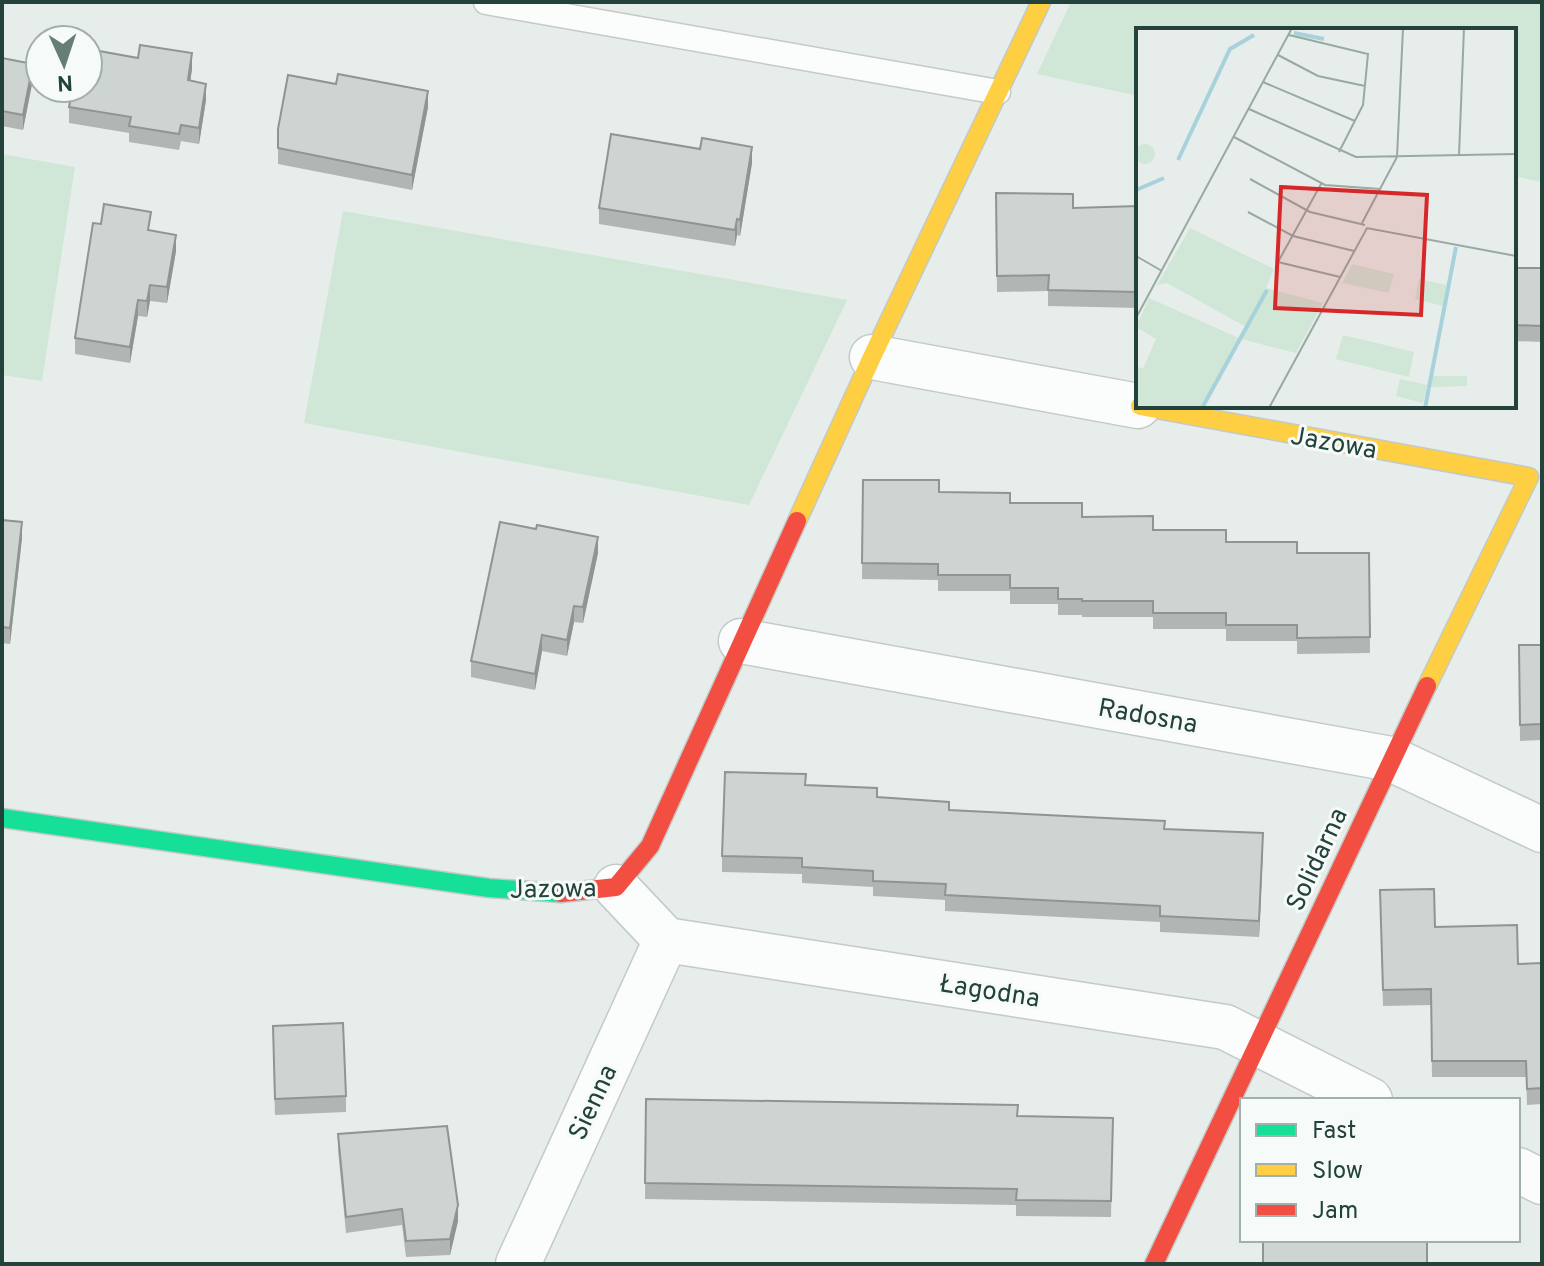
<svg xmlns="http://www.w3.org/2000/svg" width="1544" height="1266" font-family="Overpass,sans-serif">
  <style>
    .grass { fill: #d0e6d7 }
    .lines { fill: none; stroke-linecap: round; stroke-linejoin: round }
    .lane-casing { stroke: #c4cac8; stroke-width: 27 }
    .street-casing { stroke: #c4cac8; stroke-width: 47 }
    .fast-casing { stroke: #c2cac7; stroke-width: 21 }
    .slow-casing { stroke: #c2cac7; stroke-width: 21 }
    .jam-casing { stroke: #c2cac7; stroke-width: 21 }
    .lane { stroke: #fbfcfc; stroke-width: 24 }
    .street { stroke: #fbfcfc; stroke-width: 44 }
    .fast { stroke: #16e098; stroke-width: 18 }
    .slow { stroke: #ffcf43; stroke-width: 18 }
    .jam { stroke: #f24e42; stroke-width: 18 }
    .wall { fill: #b1b6b5 }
    .shaded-wall { fill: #909493 }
    .building { fill: #ced4d2; stroke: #909493; stroke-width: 2 }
    .labels { text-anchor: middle; stroke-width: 6; stroke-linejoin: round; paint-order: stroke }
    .street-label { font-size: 26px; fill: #22423b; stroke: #f6faf8 }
    .inset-river { fill: none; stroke: #a7d2dc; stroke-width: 4 }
    .inset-road { fill: none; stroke: #98a9a4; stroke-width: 2 }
    .view { fill: #d62828; fill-opacity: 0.15; stroke: #d62828; stroke-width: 4 }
    .inset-edge { fill: none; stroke: #22423b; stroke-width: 4 }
  </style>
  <rect width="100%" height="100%" fill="#e7edea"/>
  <path class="grass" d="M1071,2H1542V182L1514,176V30H1138V96L1037,74Z
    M2,154L75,167L42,381L2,375Z
    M343,211L847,300L749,505L304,423Z"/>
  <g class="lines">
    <defs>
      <path id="lane" d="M486,2L998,92"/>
      <path id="street" d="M872,357L1138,406
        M741,641L1391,759L1542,830
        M616,887L666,940L1225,1027L1370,1100
        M1518,1170L1542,1182
        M518,1264L666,940"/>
      <path id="fast" d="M2,818L489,888L561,893"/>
      <path id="slow" d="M1140,406L1529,477L1427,686
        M797,521L872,357L1041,2"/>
      <path id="jam" d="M561,893L616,887L650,846L797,521
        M1154,1264L1427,686"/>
    </defs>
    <use href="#lane" class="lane-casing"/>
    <use href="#street" class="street-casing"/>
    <use href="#fast" class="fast-casing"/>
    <use href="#slow" class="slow-casing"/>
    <use href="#jam" class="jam-casing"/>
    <use href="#lane" class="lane"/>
    <use href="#street" class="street"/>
    <use href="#fast" class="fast"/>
    <use href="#slow" class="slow"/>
    <use href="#jam" class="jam"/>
  </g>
  <path class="wall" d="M2,58L33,79L23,130L2,126Z
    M192,69L190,81L206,100L199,144L181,141L179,150L129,142V133L69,123V107Z
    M336,84L428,107L412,190L278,164V129Z
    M752,163L740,236L737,235L735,246L599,224V208Z
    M996,193L1073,208L1138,206V308L1048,306V291L997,292Z
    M150,231L176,251L167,303L150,301L147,317L138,316L130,363L75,354V338Z
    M1514,268H1542V342L1514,341Z
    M863,480L1010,503L1153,530L1297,553H1369L1370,653L1297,654V641H1226V629H1153V617H1082V615H1058V604H1010V591H938V580L862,579Z
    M2,520L22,538L10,644L2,643Z
    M598,553L583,623L574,622L567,656L542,651L535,690L471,677V661Z
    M1519,645H1542V740L1520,741Z
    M806,785L949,810L1165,829L1263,849L1259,937L1160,932V922L945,911V900L873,896V887L802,883V874L722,872V856Z
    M1380,890L1435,927L1518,964L1542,963V1104L1527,1105L1526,1077H1432L1431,1005L1383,1006Z
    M273,1042L346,1096V1112L275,1115Z
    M646,1099L1018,1116L1113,1118L1111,1217L1016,1216V1205L645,1199Z
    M338,1134L458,1221L450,1255L406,1257L402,1225L346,1233L338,1150Z"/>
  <path class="shaded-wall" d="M192,53V69L188,96V80Z
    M33,64V79L23,130V115Z
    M206,84V100L199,144V128Z
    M428,91V107L412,190V175Z
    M752,147V163L740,236V220Z
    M737,219V235L735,246V230Z
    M176,235V251L167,303V287Z
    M150,285V301L147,317V301Z
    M138,300V316L130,363V347Z
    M22,522V538L10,644V628Z
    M598,537V553L583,623V607Z
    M574,606V622L567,656V640Z
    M542,635V651L535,690V674Z
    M1263,833V849L1259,937V921Z
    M458,1205V1221L450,1255V1239Z"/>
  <path class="building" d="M140,45L192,53L188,80L206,84L199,128L181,125L179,134L129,126L131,117L69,107L73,88H88V49L138,58Z
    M2,58L33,64L23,115L2,111Z
    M338,74L428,91L412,175L278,148V129L288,75L336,84Z
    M611,134L700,149L702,138L752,147L740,220L737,219L735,230L599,208Z
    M996,193L1073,194V208L1138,206V292L1048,290L1049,275L997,276Z
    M104,204L151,212L148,230L176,235L167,287L150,285L147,301L138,300L130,347L75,338L93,223L101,224Z
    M1514,268H1542V326L1514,325Z
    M863,480H939V492L1010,493V503H1082V517L1153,516V530H1226V542H1297V553H1369L1370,637L1297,638V625H1226V613H1153V601H1082V599H1058V588H1010V575H938V564L862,563Z
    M2,520L22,522L10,628L2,627Z
    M500,522L536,529L537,525L598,537L583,607L574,606L567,640L542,635L535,674L471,661Z
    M1519,645H1542V724L1520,725Z
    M725,772L806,774L805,785L877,788V797L949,802V810L1165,821L1164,829L1263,833L1259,921L1160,916V906L945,895L946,884L873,881V871L802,867V858L722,856Z
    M1434,889L1435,927L1517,925L1518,964L1542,963V1088L1527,1089L1526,1061H1432L1431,989L1383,990L1380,890Z
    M343,1023L346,1096L275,1099L273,1026Z
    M646,1099L1018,1105L1017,1116L1113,1118L1111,1201L1016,1200L1017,1189L645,1183Z
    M447,1126L458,1205L450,1239L406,1241L402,1209L346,1217L338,1134Z
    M1263,1240H1427V1264L1263,1263Z"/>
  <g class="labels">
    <g class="street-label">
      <text transform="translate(1334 442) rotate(10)" y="9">Jazowa</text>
      <text transform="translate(1148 715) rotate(10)" y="9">Radosna</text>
      <text transform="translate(1316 859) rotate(-65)" y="9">Solidarna</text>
      <text transform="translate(553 888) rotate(-1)" y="9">Jazowa</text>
      <text transform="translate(990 990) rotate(9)" y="9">Łagodna</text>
      <text transform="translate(592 1102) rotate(-65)" y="9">Sienna</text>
    </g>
  </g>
  <g transform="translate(1136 28)">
    <rect width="380" height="380" fill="#e7edea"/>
    <path d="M-1 126a10 10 0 1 1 20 0a10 10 0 1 1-20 0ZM54,200L138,241L130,260L187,275L160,325L105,311L68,380H0V338L7,341L20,311L0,299L13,270L105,311L112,300L31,255L21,257ZM216,236L258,246L253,265L206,255ZM283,251L311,257L307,278L279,271ZM207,307L278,324L273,349L200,331ZM297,348H331V358L295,359ZM264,351L291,357L287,375L260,368Z" fill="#d0e6d7"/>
    <path class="inset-river" d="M158,5L188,11M42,132L94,21L118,7M0,162L28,150M66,380L131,262M289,380L320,219"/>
    <path class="inset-road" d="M153,7L232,26L227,77L203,124M142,27L182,48L229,58M127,54L219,93M113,81L220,129L380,126M98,109L189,157L244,161M323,127L328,0M114,151L174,184L229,197M185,156L142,234L204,249M112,184L157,208L218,223M226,195L261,129L267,0M0,228L26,243M0,290L156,0M133,380L231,200L380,228"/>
    <path class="view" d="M145,159L291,167L285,287L139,280Z"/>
    <rect width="380" height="380" class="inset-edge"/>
  </g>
  <rect width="1544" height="1266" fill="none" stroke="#22423b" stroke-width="8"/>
  <rect x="1240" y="1098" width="280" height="144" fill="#f6faf8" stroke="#a1b0ac" stroke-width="2"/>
  <rect x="1256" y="1124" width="40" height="12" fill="#16e098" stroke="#a1b0ac" stroke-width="2"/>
  <text x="1312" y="1138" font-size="24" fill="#22423b">Fast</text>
  <rect x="1256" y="1164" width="40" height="12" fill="#ffcf43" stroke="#a1b0ac" stroke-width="2"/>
  <text x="1312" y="1178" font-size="24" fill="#22423b">Slow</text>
  <rect x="1256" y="1204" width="40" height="12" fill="#f24e42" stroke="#a1b0ac" stroke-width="2"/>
  <text x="1312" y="1218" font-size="24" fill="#22423b">Jam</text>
  <g transform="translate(64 64) rotate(177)"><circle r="38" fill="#f6faf8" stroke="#a1b0ac" stroke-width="2"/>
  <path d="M0-6L14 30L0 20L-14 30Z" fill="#677e78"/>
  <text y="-12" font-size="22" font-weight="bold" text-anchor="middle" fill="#22423b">N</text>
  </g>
</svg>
